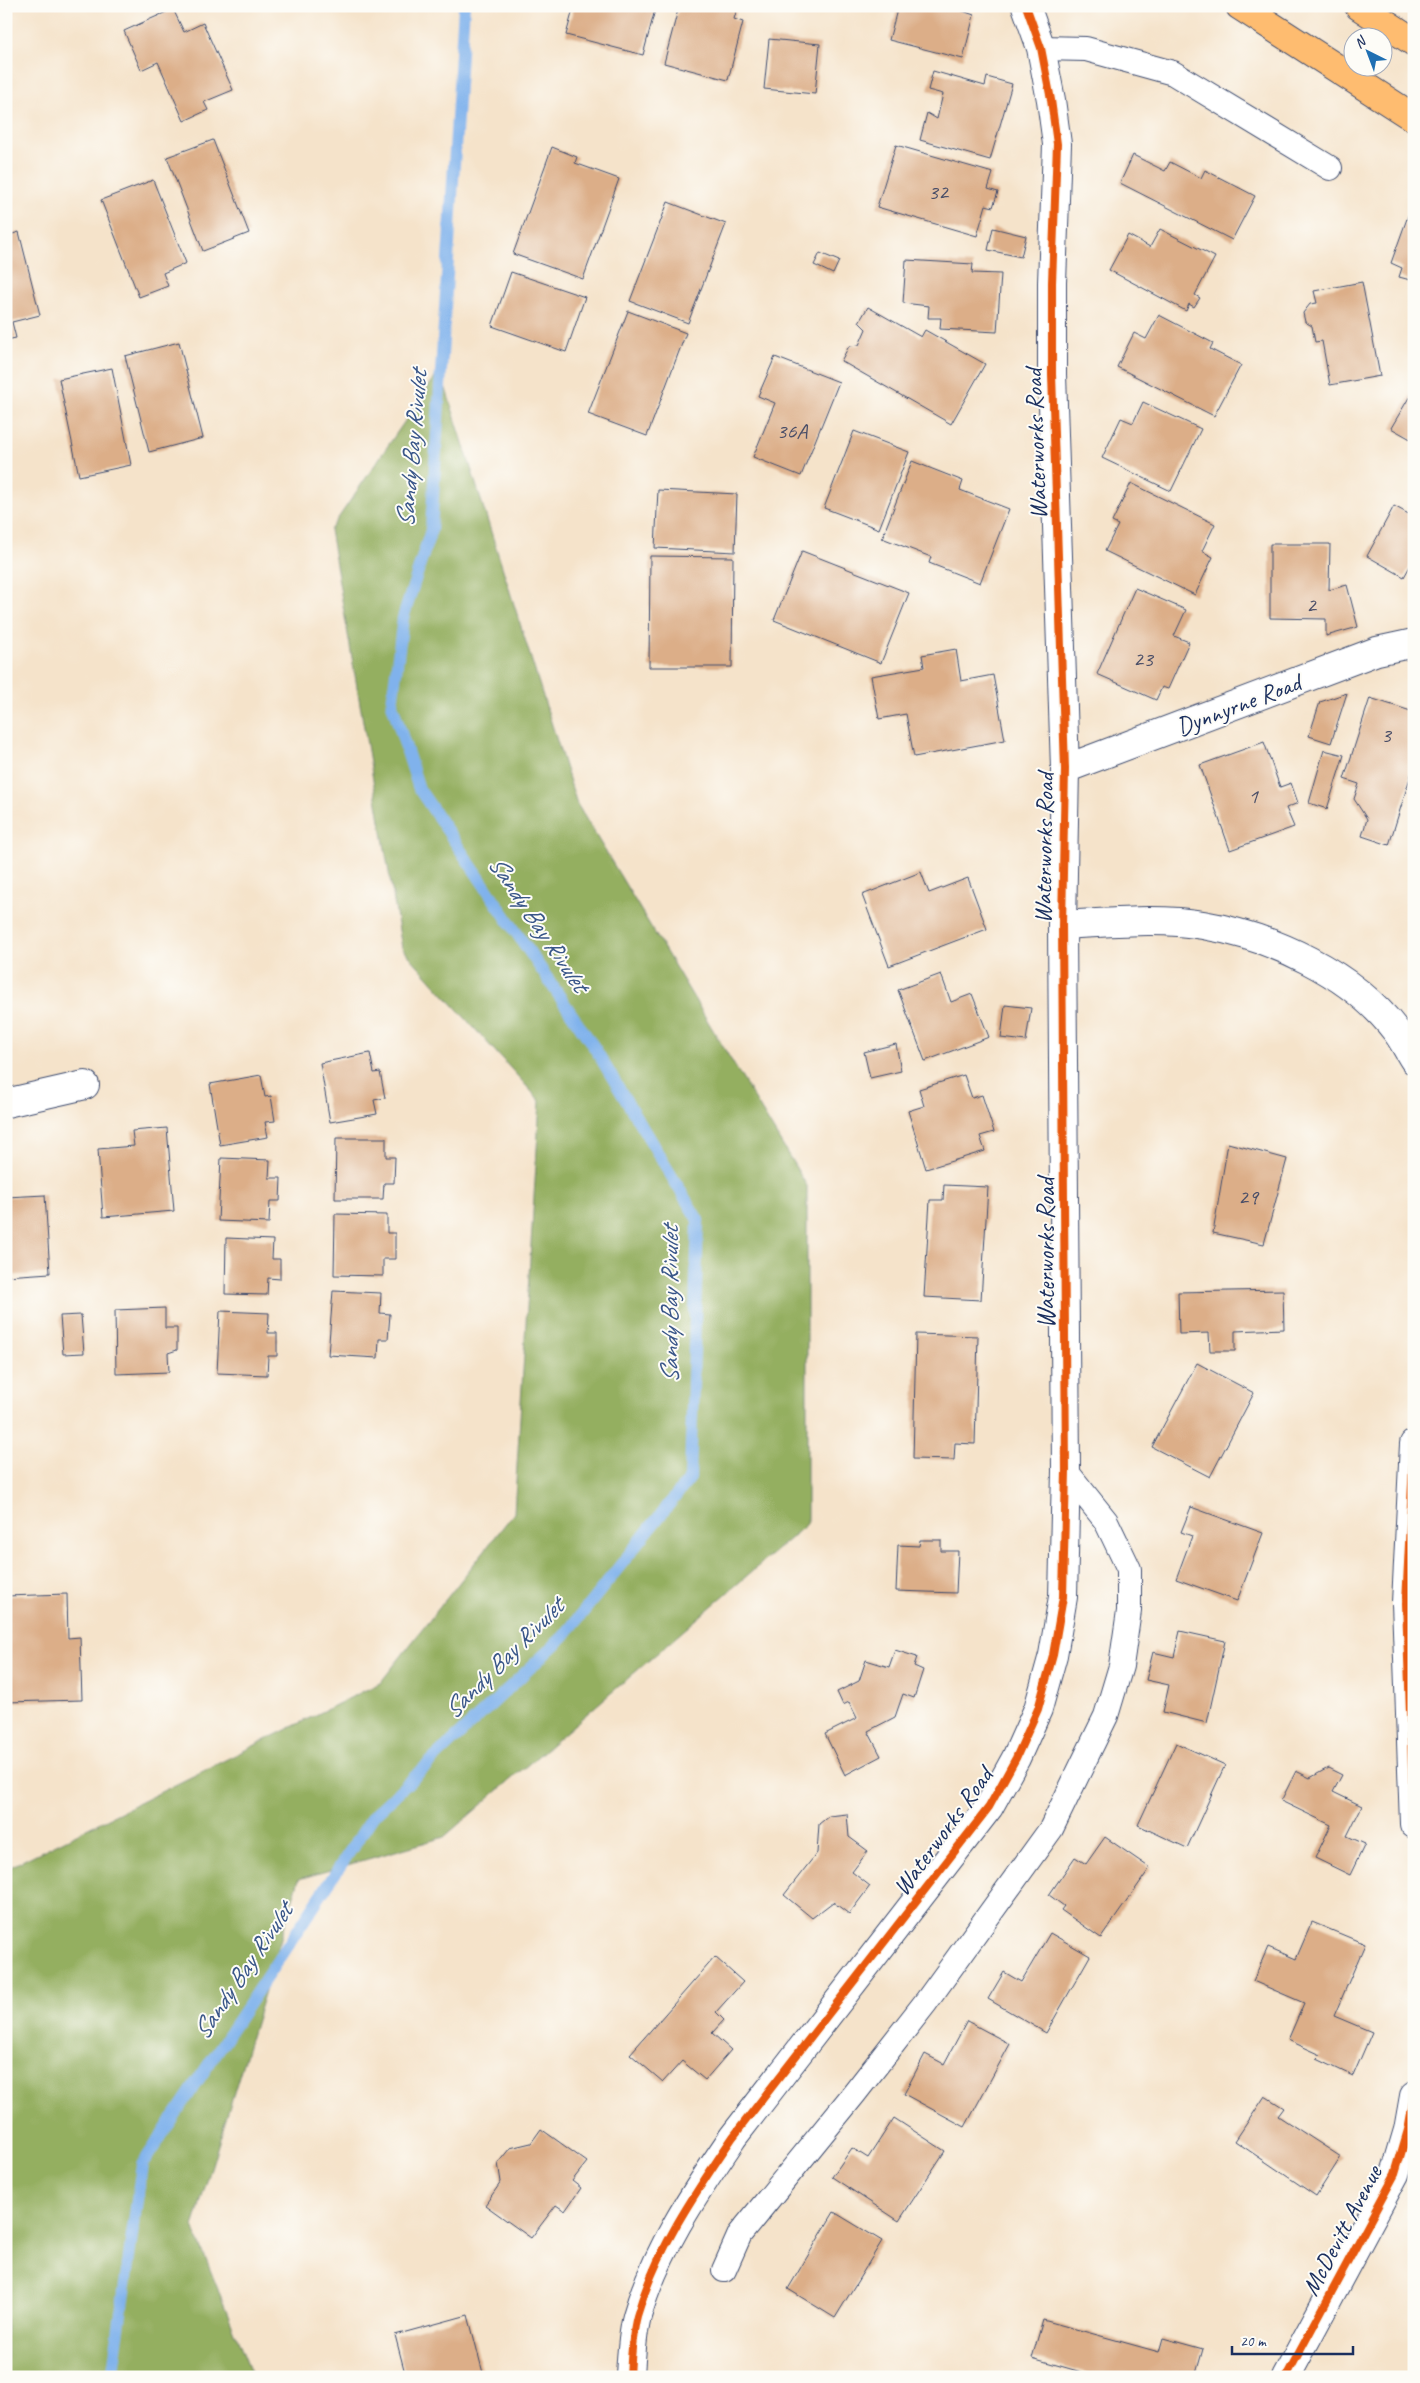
<svg xmlns="http://www.w3.org/2000/svg" width="1420" height="2383" font-family="Caveat,sans-serif">
  <style>
    .forest { fill: #94af61; stroke: #586f60 }
    .lines { fill: none; stroke-linecap: round; stroke-linejoin: round }
    .stream { stroke: #80b2ec; stroke-width: 12 }
    .building { fill: #dcae88 }
    .service-casing { stroke: #3c4a6e; stroke-width: 26 }
    .minor-casing { stroke: #3c4a6e; stroke-width: 30 }
    .trunk-casing { stroke: #3c4a6e; stroke-width: 30 }
    .service { stroke: #fff; stroke-width: 24 }
    .minor { stroke: #fff; stroke-width: 28 }
    .trunk { stroke: #febc70; stroke-width: 28 }
    .cycleway-casing { stroke: #fdfcf7; stroke-width: 11 }
    .cycleway { stroke: #e8590c; stroke-width: 8 }
    .labels { text-anchor: middle; stroke-width: 4; stroke-linejoin: round; paint-order: stroke }
    .number-label { font-size: 22px; fill: #4b4f68 }
    .street-label { font-size: 25px; fill: #1b2f5e; stroke: #fdfcf7 }
    .water-label { font-size: 26px; font-style: italic; fill: #395689; stroke: #fdfcf7 }
  </style>
  <rect width="100%" height="100%" fill="#fdfcf7"/>
  <filter id="ink" filterUnits="userSpaceOnUse"><feTurbulence type="fractalNoise" baseFrequency=".02" numOctaves="2"/><feDisplacementMap in="SourceGraphic" scale="10" xChannelSelector="R" yChannelSelector="G"/><feConvolveMatrix kernelMatrix="1 2 1 2 8 2 1 2 1" color-interpolation-filters="sRGB"/></filter>
  <filter id="wash" filterUnits="userSpaceOnUse"><feTurbulence type="fractalNoise" baseFrequency=".0096" numOctaves="4" result="noise"/><feDisplacementMap in="SourceGraphic" scale="20" xChannelSelector="R" yChannelSelector="G"/><feGaussianBlur stdDeviation="1.12" result="paint"/><feColorMatrix in="noise" values="0 0 0 0 0 0 0 0 0 0 0 0 0 0 0 0 0 1.4 0 .05"/><feComposite in="paint" operator="in"/></filter>
  <g filter="url(#wash)">
    <rect width="100%" height="100%" fill="#f5e3ca"/>
    <path class="forest" d="M440,370L577,804L807,1186V1524L444,1837L299,1879L193,2227L253,2377H6V1869L380,1683L514,1513L540,1101L402,948L330,530Z"/>
    <g class="lines">
      <path class="stream" d="M112,2377L142,2165L374,1815L564,1636L690,1478L698,1220L594,1047L419,789L392,704L403,618L431,530L464,6"/>
    </g>
    <g id="blocks">
      <path class="building" d="M574,6H656L643,55L566,35Z
        M679,6H738L734,19L743,22L728,80L664,63Z
        M898,6H949L974,15L963,59L889,40Z
        M173,9L184,32L203,23L233,90L204,102L208,110L184,121L158,62L141,70L124,31Z
        M769,39L820,44L815,94L764,89Z
        M933,71L985,86L987,77L1012,84L990,160L920,140L927,113L937,119L943,94L928,90Z
        M213,140L249,233L203,251L167,157Z
        M896,145L993,173L988,189L998,192L993,207L986,205L977,236L877,207Z
        M552,147L577,157L575,163L619,179L583,279L513,254Z
        M1133,155L1165,171L1170,162L1201,178L1205,170L1255,196L1232,240L1120,183Z
        M153,180L186,263L163,273L168,286L139,297L101,200Z
        M668,202L726,224L688,323L630,301Z
        M1409,213L1414,214V281L1399,277L1402,268L1391,263Z
        M993,228L1026,236L1021,257L988,250Z
        M1160,229L1215,257L1195,295L1200,298L1194,307L1189,304L1186,311L1109,270L1128,235L1150,247Z
        M19,232L40,315L12,322L16,338L6,340V236Z
        M820,253L839,261L833,274L814,265Z
        M906,260L973,264L972,273L1001,274L997,332L940,329L941,318H928L929,306L903,303Z
        M511,272L585,297L566,352L492,326Z
        M1362,282L1380,376L1330,385L1322,341L1315,342L1312,326L1305,322L1303,313L1310,304L1317,303L1314,291Z
        M868,307L921,337L925,330L985,364L951,424L841,361L849,346L859,345L866,329L859,322Z
        M628,311L686,333L647,436L588,414Z
        M1159,315L1213,343L1210,349L1241,365L1214,416L1117,367L1134,333L1146,339Z
        M179,342L203,438L149,452L125,356Z
        M775,357L839,382L801,476L753,457L775,403L758,396Z
        M112,368L131,465L79,476L59,379Z
        M1414,389V441L1391,428Z
        M1143,402L1201,429L1171,491L1102,458L1121,418L1133,423Z
        M854,431L909,452L879,529L824,508Z
        M912,461L963,481L960,490L1009,509L980,583L929,563L931,557L882,538Z
        M1131,483L1215,524L1202,551L1213,557L1195,595L1105,551L1118,525L1112,522Z
        M658,490L737,494L735,552L655,548Z
        M1394,506L1414,517V559L1404,577L1367,556Z
        M1270,544H1330L1329,590L1347,585L1358,627L1326,636V619L1270,618Z
        M802,551L909,593L881,663L774,620Z
        M650,556L733,557L732,667H649Z
        M1135,588L1186,610L1174,636L1189,642L1168,689L1162,687L1156,700L1097,674Z
        M956,649L961,681L993,675L1005,740L914,757L906,714L879,719L871,676L924,667L922,655Z
        M1347,693L1331,743L1309,736L1320,702Z
        M1370,698L1414,712V765L1389,845L1362,836L1367,819L1354,799L1359,784L1344,779Z
        M1264,742L1280,787L1291,783L1298,803L1286,808L1294,827L1230,850L1200,765Z
        M1324,750L1344,755L1327,809L1309,803Z
        M921,872L929,893L968,878L987,929L889,966L862,895Z
        M941,974L951,1002L972,994L989,1037L925,1061L898,990Z
        M1005,1005L1031,1008L1026,1041L1001,1038Z
        M896,1044L901,1071L870,1078L864,1052Z
        M370,1053L374,1073L380,1072L385,1098L374,1100L377,1114L330,1122L320,1063Z
        M261,1075L265,1097L271,1096L275,1121L265,1122L268,1137L220,1145L210,1084Z
        M964,1075L972,1098L982,1095L994,1132L980,1136L985,1151L926,1169L908,1111L924,1106L919,1089Z
        M167,1128L174,1211L103,1217L98,1149L134,1146L132,1131Z
        M336,1138H386V1157H395L394,1183H384L383,1199H335Z
        M1228,1143L1287,1159L1264,1244L1213,1233Z
        M221,1158L270,1160L269,1178H281L280,1201H270L269,1223L218,1221Z
        M944,1185L988,1187L981,1300L924,1297L930,1200H943Z
        M45,1195L50,1273L6,1276V1197Z
        M335,1214L387,1215V1233H395V1259H383V1276L334,1275Z
        M226,1238L273,1240L272,1259H280V1279L268,1278L267,1295L225,1294Z
        M1283,1290L1284,1329L1235,1331V1351H1210L1209,1333L1179,1334L1178,1292Z
        M333,1291L381,1293L380,1313L390,1314L388,1339H379L378,1358L328,1355Z
        M165,1308V1328H177V1350L168,1353L169,1372L116,1374L115,1310Z
        M220,1311L269,1313L268,1333H277V1356H268L267,1375L217,1373Z
        M81,1315L84,1353L63,1354L60,1316Z
        M916,1334L978,1336L975,1444L955,1443L954,1460L913,1459Z
        M1197,1363L1254,1393L1210,1477L1152,1447Z
        M1191,1507L1263,1533L1237,1601L1176,1579L1192,1536L1181,1532Z
        M920,1540H941V1551H958L956,1593L896,1591L898,1545L919,1546Z
        M67,1594L68,1638L80,1637L82,1700L6,1702V1596Z
        M1180,1631L1225,1641L1207,1723L1163,1712L1169,1685L1146,1680L1153,1652L1174,1657Z
        M895,1650L917,1657L914,1666L923,1670L914,1698L903,1694L895,1717L868,1731L881,1756L845,1775L825,1734L857,1718L849,1702L843,1705L837,1692L859,1681L866,1660L889,1667Z
        M1176,1743L1225,1765L1187,1848L1138,1825Z
        M1328,1768L1342,1775L1333,1792L1362,1806L1347,1836L1365,1844L1350,1875L1315,1858L1331,1825L1281,1801L1296,1771L1310,1778Z
        M847,1814L849,1837L868,1851L852,1872L870,1886L849,1914L833,1902L812,1918L784,1895L817,1853L819,1824L829,1816Z
        M1105,1837L1150,1868L1101,1938L1061,1910L1064,1906L1049,1895L1075,1857L1086,1864Z
        M1312,1922L1365,1944L1334,2016L1372,2032L1353,2076L1317,2059L1321,2055L1288,2040L1304,2003L1253,1981L1268,1947L1296,1959Z
        M1050,1933L1090,1956L1046,2033L988,1999L1004,1972L1021,1982Z
        M715,1957L743,1982L716,2012L724,2020L712,2033L731,2050L705,2080L682,2061L663,2082L630,2054Z
        M967,2021L1010,2044L965,2127L904,2094L925,2054L944,2064Z
        M1265,2096L1284,2108L1278,2116L1341,2157L1316,2196L1235,2141Z
        M894,2118L945,2151L899,2221L832,2177L852,2148L868,2158Z
        M541,2129L587,2162L572,2181L581,2188L565,2211L556,2205L531,2238L485,2205L501,2182L498,2163L510,2148L531,2143Z
        M834,2212L882,2241L835,2318L788,2289Z
        M468,2315L484,2377H406L395,2335Z
        M1043,2320L1159,2352L1163,2338L1203,2349L1195,2377H1099L1032,2358Z"/>
    </g>
  </g>
  <g filter="url(#ink)">
    <use href="#blocks" fill-opacity="0" stroke="#3c4a6e" stroke-width="1"/>
    <g class="lines">
      <defs>
        <path id="service" d="M1041,48L1086,49L1173,73L1330,168
          M724,2270L740,2234L854,2094L926,2002L1051,1829L1106,1716L1121,1666L1129,1611V1569L1106,1521L1066,1471"/>
        <path id="minor" d="M1065,769L1377,651L1414,643
          M1062,925C1108,923 1158,917 1203,925C1273,937 1352,973 1396,1031C1403,1040 1408,1051 1414,1060
          M6,1103L85,1085
          M1414,1444L1406,1603L1414,1824
          M630,2377C631,2357 632,2335 637,2316C656,2250 695,2193 733,2137L989,1807L1016,1758L1038,1709L1053,1655L1063,1597L1066,1471L1062,925L1065,769L1052,374V283L1057,144L1051,100L1041,48L1026,6
          M1286,2377L1395,2174L1408,2130L1414,2096"/>
        <path id="trunk" d="M1240,6L1414,118
          M1359,6L1414,42"/>
      </defs>
      <use href="#service" class="service-casing"/>
      <use href="#minor" class="minor-casing"/>
      <use href="#trunk" class="trunk-casing"/>
      <use href="#service" class="service"/>
      <use href="#minor" class="minor"/>
      <use href="#trunk" class="trunk"/>
      <defs>
        <path id="cycleway" d="M1414,1444L1406,1603L1414,1824
          M630,2377C631,2357 632,2335 637,2316C656,2250 695,2193 733,2137L989,1807L1016,1758L1038,1709L1053,1655L1063,1597L1066,1471L1062,925L1065,769L1052,374V283L1057,144L1051,100L1041,48L1026,6
          M1286,2377L1395,2174L1408,2130L1414,2096"/>
      </defs>
      <use href="#cycleway" class="cycleway-casing"/>
      <use href="#cycleway" class="cycleway"/>
    </g>
  </g>
  <g class="labels">
    <g class="number-label">
      <text x="938" y="199">32</text>
      <text x="792" y="438">36A</text>
      <text x="1311" y="612">2</text>
      <text x="1143" y="666">23</text>
      <text x="1386" y="742">3</text>
      <text x="1253" y="803">1</text>
      <text x="1248" y="1204">29</text>
    </g>
    <g class="street-label">
      <text transform="translate(1035 444) rotate(-92)" y="9">Waterworks Road</text>
      <text transform="translate(1238 704) rotate(-21)" y="9">Dynnyrne Road</text>
      <text transform="translate(1043 848) rotate(-89)" y="9">Waterworks Road</text>
      <text transform="translate(1045 1253) rotate(-90)" y="9">Waterworks Road</text>
      <text transform="translate(942 1831) rotate(-54)" y="9">Waterworks Road</text>
      <text transform="translate(1341 2230) rotate(-62)" y="9">McDevitt Avenue</text>
    </g>
    <g class="water-label">
      <text transform="translate(411 449) rotate(-85)" y="9">Sandy Bay Rivulet</text>
      <text transform="translate(539 923) rotate(56)" y="9">Sandy Bay Rivulet</text>
      <text transform="translate(669 1305) rotate(-90)" y="9">Sandy Bay Rivulet</text>
      <text transform="translate(503 1658) rotate(-45)" y="9">Sandy Bay Rivulet</text>
      <text transform="translate(242 1971) rotate(-56)" y="9">Sandy Bay Rivulet</text>
    </g>
  </g>
  <rect width="1420" height="2383" fill="none" stroke="#fdfcf7" stroke-width="25"/>
  <g transform="translate(1368 52) rotate(318)"><circle r="24" fill="#fdfcf7" stroke="#a3aaba"/>
  <path d="M0-4L9 19L0 12L-9 19Z" fill="#1f6fb2"/>
  <text y="-8" font-size="14" font-weight="bold" text-anchor="middle" fill="#1b2f5e">N</text>
  </g>
  <path d="M1232 2346v8h121v-8" fill="none" stroke="#1b2f5e" stroke-width="2.5"/>
  <text x="1240" y="2346" font-size="15" fill="#1b2f5e" stroke="#fdfcf7" stroke-width="4" paint-order="stroke">20 m</text>
</svg>
